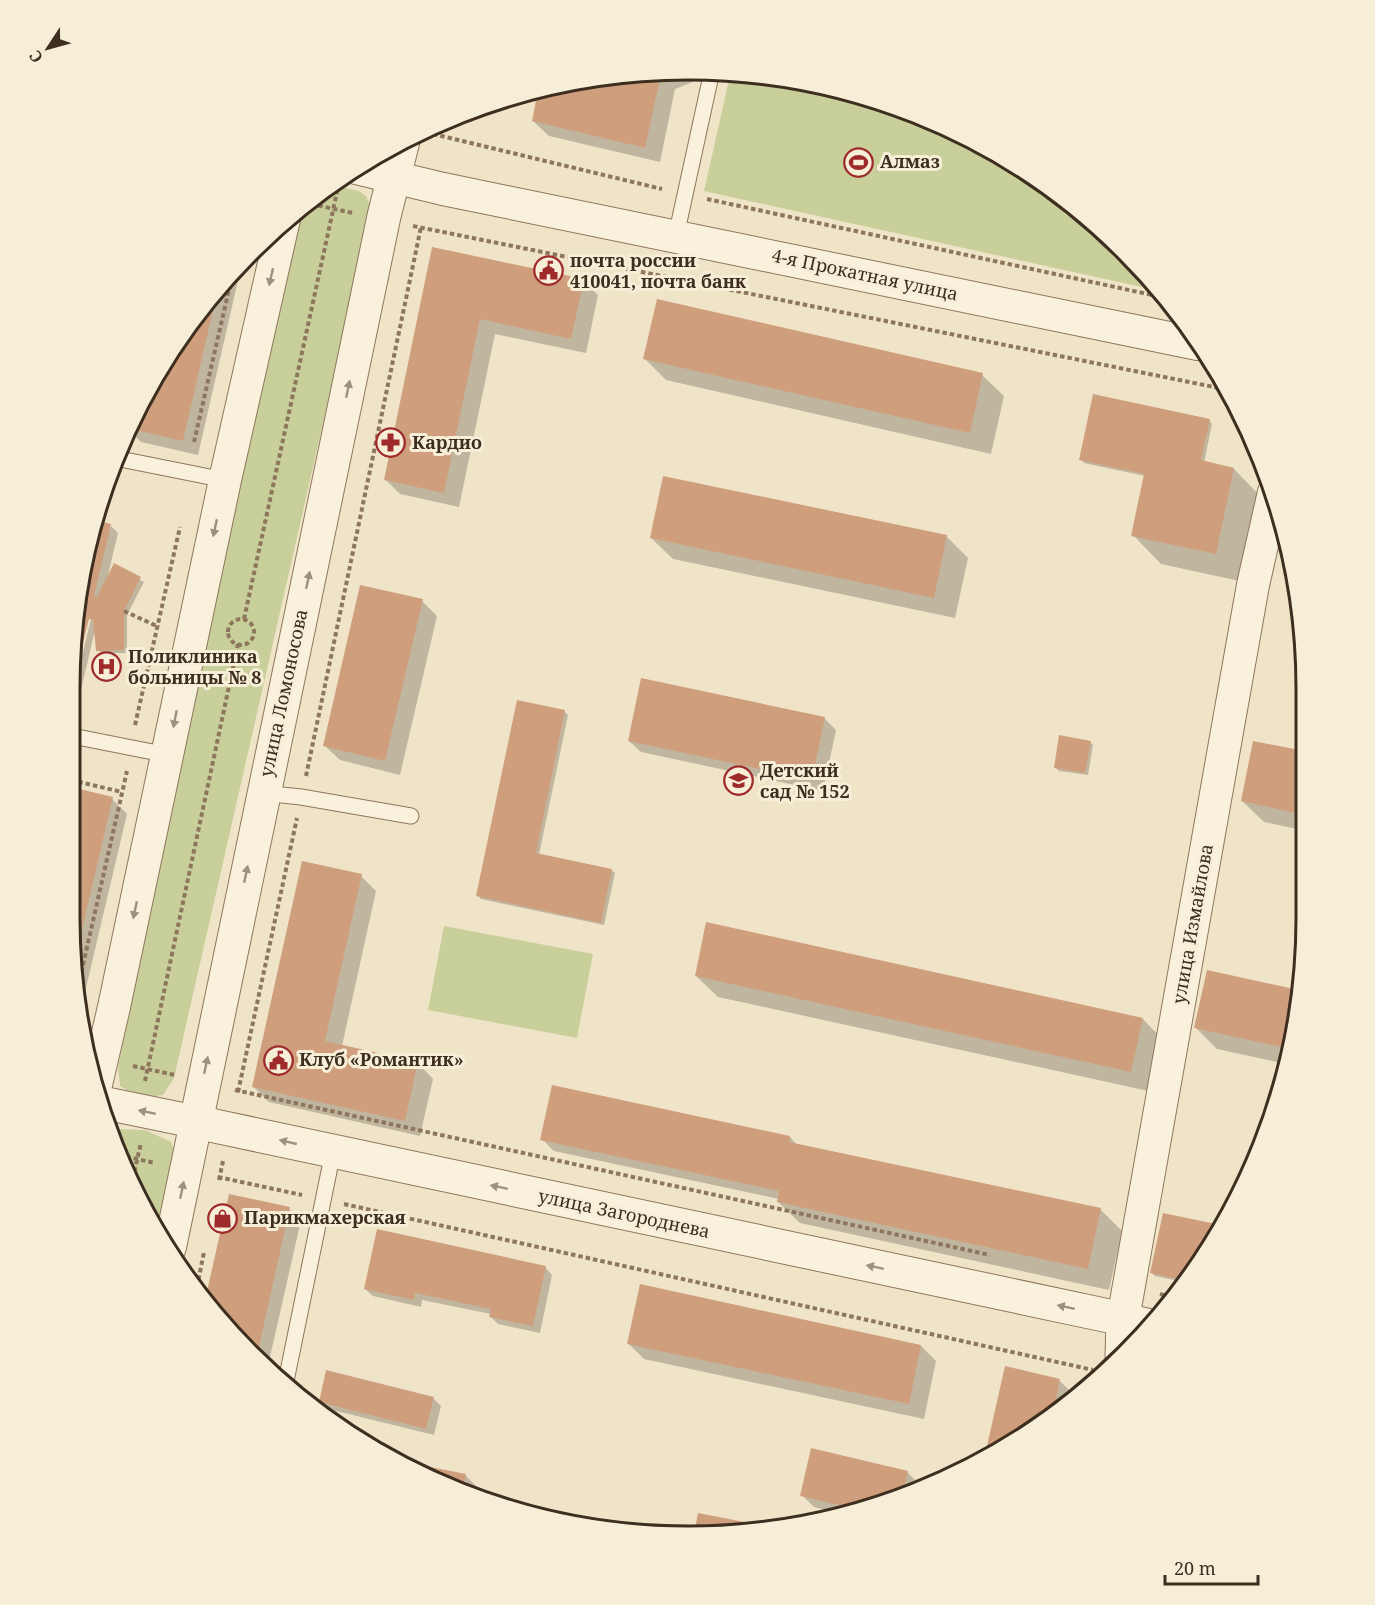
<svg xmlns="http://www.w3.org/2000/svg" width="1375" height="1605" font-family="'Noto Serif',serif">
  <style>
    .green { fill: #c9cf9b }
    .shadow { fill: #0003 }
    .building { fill: #cf9f7d }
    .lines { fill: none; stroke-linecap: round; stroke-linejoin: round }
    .service-casing { stroke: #8d765c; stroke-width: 17 }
    .minor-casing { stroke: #8d765c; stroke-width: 34 }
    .tertiary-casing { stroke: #8d765c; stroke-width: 35 }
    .path { stroke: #8d765c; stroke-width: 4; stroke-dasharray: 4.5 3; stroke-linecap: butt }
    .service { stroke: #faf1dc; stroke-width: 15 }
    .minor { stroke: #faf1dc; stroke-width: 32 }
    .tertiary { stroke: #faf1dc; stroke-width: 33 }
    .oneway { fill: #9c907e }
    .labels { text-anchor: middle; stroke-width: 6; stroke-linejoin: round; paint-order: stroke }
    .poi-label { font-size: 18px; font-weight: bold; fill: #3d2e20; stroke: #f7eed8; text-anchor: start }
    .street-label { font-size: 18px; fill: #3d2e20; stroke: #f7eed8 }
    .rim { fill: none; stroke: #3d2e20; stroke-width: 3 }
  </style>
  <rect width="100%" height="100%" fill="#f0e4c8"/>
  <path class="green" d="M731,71L847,90L961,133L1064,197L1152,279L1160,291L704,191Z
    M332,185L359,191L366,196L371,207L359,265L174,1078L163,1095L141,1098L120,1086L118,1067L294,212Z
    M444,926L593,954L577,1038L428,1010Z
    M116,1129L145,1130L171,1142L176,1156L161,1234L133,1191L111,1133Z"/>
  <path class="shadow" d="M709,71L708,76L675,89L660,162L549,136L533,121L606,74Z
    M433,249L583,280L598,295L586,353L495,334L459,507L400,494L385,479Z
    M242,263L198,455L141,442L127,428L133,414L197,311Z
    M645,359L982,375L1004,396L991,454L666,380Z
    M1209,420L1212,424L1204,463L1234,469L1262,498L1244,582L1161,564L1133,535L1145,476L1084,463L1081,459Z
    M111,526L118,533L108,575L114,565L144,582L127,615V653H101L98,650L95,630L78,703L73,702V693L91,619L88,616L73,679L74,607Z
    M946,536L968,558L955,618L673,559L651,538Z
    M422,601L437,616L400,775L340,760L324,745Z
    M564,711L568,715L539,855L611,870L615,873L604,925L481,899L478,896Z
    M824,718L836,730L823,791L641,752L629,741Z
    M1090,742L1093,745L1088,775L1059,771L1055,767Z
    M1254,742L1305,753L1306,831L1264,822L1242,801Z
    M71,789L112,799L127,814L81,1009L69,918Z
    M361,876L376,891L342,1046L418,1063L433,1079L420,1136L269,1102L254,1087Z
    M696,976L1143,1019L1164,1041L1153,1092L718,997Z
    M1299,992L1294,1038L1286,1064L1217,1049L1196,1028Z
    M790,1137L797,1145L1100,1209L1122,1231L1109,1290L800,1223L778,1202L779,1199L554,1151L542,1139Z
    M289,1209L301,1220L268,1366L222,1325Z
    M1164,1215L1220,1227L1202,1261L1184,1282L1155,1276L1152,1273Z
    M545,1267L552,1275L540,1333L498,1324L491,1317V1314L422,1300L421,1307L373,1296L365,1289Z
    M629,1344L921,1346L936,1361L924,1419L644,1359Z
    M1060,1381L1073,1394L997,1453Z
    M433,1398L441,1406L434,1435L328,1409L320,1401Z
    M406,1463L465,1475L489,1499L451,1489L406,1465Z
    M907,1472L919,1484L918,1489L887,1503L838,1513L814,1507L802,1495Z"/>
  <path class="building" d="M665,72L661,74L645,148L532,121L538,90L606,74Z
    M432,247L584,279L571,339L480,319L444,493L384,480Z
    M218,288L183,441L127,428L133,414L197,311Z
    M657,299L983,373L970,433L643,359Z
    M1093,394L1210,419L1201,460L1234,468L1216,554L1131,536L1144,474L1079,460Z
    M663,476L947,535L934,598L650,538Z
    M94,520L111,524L94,596L97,597L114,563L141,577L124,611V650L96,651L93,620L89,619L73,682L74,607Z
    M360,585L423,599L385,761L323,746Z
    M641,678L825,717L812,780L628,741Z
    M517,700L565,710L536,853L612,869L601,923L476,896Z
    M1059,735L1091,741L1085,773L1054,768Z
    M1253,741L1305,751V815L1241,801Z
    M71,787L113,797L75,959L69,918Z
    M302,861L362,874L325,1041L418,1062L405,1121L252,1087Z
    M706,922L1143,1018L1131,1072L695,976Z
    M1207,970L1299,990L1294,1038L1291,1049L1194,1028Z
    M552,1085L790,1136L789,1142L1101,1208L1088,1269L777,1202L779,1191L540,1140Z
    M229,1194L290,1207L257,1356L222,1325L205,1300Z
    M1163,1213L1221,1225L1202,1261L1186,1281L1150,1273Z
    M377,1229L546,1266L533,1326L489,1317L491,1309L415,1293L414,1300L364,1289Z
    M640,1284L921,1345L909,1404L627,1344Z
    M1005,1366L1060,1379L1054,1410L997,1453L984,1459Z
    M326,1370L434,1397L426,1429L319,1402Z
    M811,1448L908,1471L902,1496L887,1503L856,1509L800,1496Z
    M405,1462L466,1474L462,1492L451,1489L405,1464Z
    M698,1513L760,1525L759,1529L728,1535L694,1534Z"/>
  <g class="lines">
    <defs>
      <path id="service" d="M676,236L712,71
        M115,458L225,480
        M72,736L168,755
        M263,793L301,797L411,816
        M286,1381L333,1152"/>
      <path id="minor" d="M356,168L443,189L1198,344
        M95,1089L114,1007L225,480L284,219
        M99,1102L196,1122L170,1247
        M1149,1325L1123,1319L1253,585L1274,492"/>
      <path id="tertiary" d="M403,141L384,216L196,1122L1123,1319L1122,1357"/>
    </defs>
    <use href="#service" class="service-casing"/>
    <use href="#minor" class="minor-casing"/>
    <use href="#tertiary" class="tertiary-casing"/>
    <path class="path" d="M433,134L662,189
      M707,199L1166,298
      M311,204L353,213
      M413,226L1229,390
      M194,442L233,272
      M124,611L159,627
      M244,619L337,192
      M228 632a13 13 0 1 1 26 0a13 13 0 1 1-26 0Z
      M135,725L180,527
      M306,776L421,227
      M71,780L122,792
      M78,987L127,771
      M133,1066L175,1075
      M145,1081L238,644
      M235,1090L990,1255
      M238,1092L297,818
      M119,1155L155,1163
      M218,1177L302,1195
      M219,1180L223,1161
      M131,1186L141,1143
      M344,1204L1093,1370
      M197,1287L204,1252
      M1160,1294L1172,1297"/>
    <use href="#service" class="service"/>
    <use href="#minor" class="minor"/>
    <use href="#tertiary" class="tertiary"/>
  </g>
  <defs><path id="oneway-solid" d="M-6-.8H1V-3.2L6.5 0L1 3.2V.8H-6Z" transform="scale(1.5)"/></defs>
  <g class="oneway">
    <use href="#oneway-solid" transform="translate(271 277) rotate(103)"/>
    <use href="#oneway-solid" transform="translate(348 389) rotate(-78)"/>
    <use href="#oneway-solid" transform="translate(215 528) rotate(102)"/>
    <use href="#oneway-solid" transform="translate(308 580) rotate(-78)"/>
    <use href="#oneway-solid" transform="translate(175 719) rotate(101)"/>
    <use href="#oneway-solid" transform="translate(246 874) rotate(-78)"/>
    <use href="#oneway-solid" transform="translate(135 910) rotate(102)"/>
    <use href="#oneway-solid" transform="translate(206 1065) rotate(-78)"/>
    <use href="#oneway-solid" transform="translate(147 1112) rotate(-168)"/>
    <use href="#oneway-solid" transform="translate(288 1142) rotate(-167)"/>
    <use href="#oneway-solid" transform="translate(499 1187) rotate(-168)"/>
    <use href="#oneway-solid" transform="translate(182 1190) rotate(-78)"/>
    <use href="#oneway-solid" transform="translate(875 1267) rotate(-168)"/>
    <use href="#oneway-solid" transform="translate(1066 1307) rotate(-168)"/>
  </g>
  <defs>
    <symbol id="stadium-ring" viewBox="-11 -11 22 22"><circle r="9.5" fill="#f7eed8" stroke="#9e2a2b" stroke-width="1.5"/><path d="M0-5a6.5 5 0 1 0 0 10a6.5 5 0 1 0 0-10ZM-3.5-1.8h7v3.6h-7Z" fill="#9e2a2b"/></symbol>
    <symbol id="civic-ring" viewBox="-11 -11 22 22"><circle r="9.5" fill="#f7eed8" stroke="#9e2a2b" stroke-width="1.5"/><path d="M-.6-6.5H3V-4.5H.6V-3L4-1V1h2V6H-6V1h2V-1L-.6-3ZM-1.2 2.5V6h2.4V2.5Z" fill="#9e2a2b"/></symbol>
    <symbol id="pharmacy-ring" viewBox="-11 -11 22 22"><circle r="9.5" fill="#f7eed8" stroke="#9e2a2b" stroke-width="1.5"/><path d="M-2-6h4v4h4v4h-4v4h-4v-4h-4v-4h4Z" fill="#9e2a2b"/></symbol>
    <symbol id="hospital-ring" viewBox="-11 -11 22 22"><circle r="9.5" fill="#f7eed8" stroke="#9e2a2b" stroke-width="1.5"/><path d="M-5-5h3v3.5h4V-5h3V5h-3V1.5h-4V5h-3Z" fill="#9e2a2b"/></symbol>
    <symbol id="school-ring" viewBox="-11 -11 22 22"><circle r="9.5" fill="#f7eed8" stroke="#9e2a2b" stroke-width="1.5"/><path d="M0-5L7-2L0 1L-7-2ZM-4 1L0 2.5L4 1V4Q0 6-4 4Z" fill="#9e2a2b"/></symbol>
    <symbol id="shop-ring" viewBox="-11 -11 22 22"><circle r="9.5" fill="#f7eed8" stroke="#9e2a2b" stroke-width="1.5"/><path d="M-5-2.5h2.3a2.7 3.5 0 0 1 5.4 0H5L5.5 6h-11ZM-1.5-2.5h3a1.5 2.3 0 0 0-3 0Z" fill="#9e2a2b"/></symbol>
  </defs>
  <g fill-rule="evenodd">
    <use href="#stadium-ring" x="842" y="146" width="33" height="33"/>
    <use href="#civic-ring" x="532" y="254" width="33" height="33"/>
    <use href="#pharmacy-ring" x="374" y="426" width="33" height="33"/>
    <use href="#hospital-ring" x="90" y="650" width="33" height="33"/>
    <use href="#school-ring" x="722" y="764" width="33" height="33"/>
    <use href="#civic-ring" x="262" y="1044" width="33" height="33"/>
    <use href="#shop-ring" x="206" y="1202" width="33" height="33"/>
  </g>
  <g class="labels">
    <g class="poi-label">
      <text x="880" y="168">Алмаз</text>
      <text x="570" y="267">почта россии<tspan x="570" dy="21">410041, почта банк</tspan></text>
      <text x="412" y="449">Кардио</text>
      <text x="128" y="663">Поликлиника<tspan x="128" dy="21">больницы № 8</tspan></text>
      <text x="760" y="777">Детский<tspan x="760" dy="21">сад № 152</tspan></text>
      <text x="299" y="1066">Клуб «Романтик»</text>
      <text x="244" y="1224">Парикмахерская</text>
    </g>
    <g class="street-label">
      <text transform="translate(865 275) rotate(12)" y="6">4-я Прокатная улица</text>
      <text transform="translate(284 693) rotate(-78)" y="6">улица Ломоносова</text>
      <text transform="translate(1193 924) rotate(-80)" y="6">улица Измайлова</text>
      <text transform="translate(624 1214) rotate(12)" y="6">улица Загороднева</text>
    </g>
  </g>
  <path d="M0 0H1375V1605H0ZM688 80H688A608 608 0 0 1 1296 688V918A608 608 0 0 1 688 1526H688A608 608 0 0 1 80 918V688A608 608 0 0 1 688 80Z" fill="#f7eed8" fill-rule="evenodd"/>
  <path class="rim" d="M688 80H688A608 608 0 0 1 1296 688V918A608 608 0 0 1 688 1526H688A608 608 0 0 1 80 918V688A608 608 0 0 1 688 80Z"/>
  <g transform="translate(48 48) rotate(234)" stroke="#f7eed8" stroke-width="4.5" paint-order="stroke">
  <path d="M0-4.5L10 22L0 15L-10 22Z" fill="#3d2e20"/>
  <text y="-9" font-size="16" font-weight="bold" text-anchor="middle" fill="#3d2e20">С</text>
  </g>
  <path d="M1165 1575v9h93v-9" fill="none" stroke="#3d2e20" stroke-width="3"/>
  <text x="1174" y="1575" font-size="18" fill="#3d2e20" stroke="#f7eed8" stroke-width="4.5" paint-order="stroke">20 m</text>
</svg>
